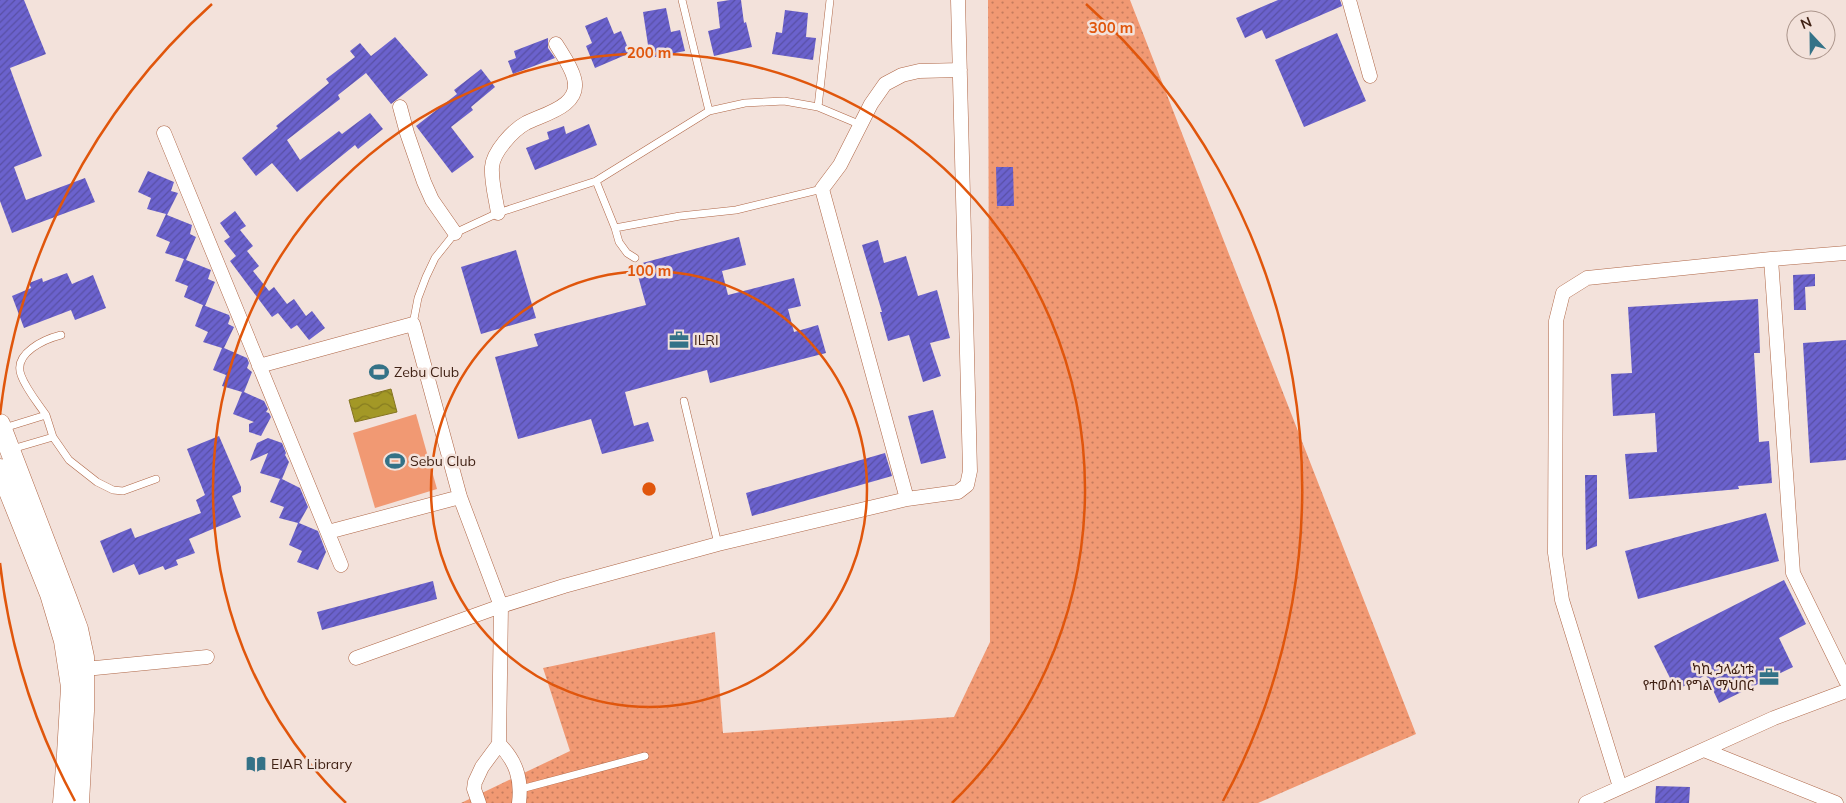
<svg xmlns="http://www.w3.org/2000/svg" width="1846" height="803" font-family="Mulish,'Noto Sans Ethiopic',sans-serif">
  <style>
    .grass { fill: url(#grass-dots) }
    .garden { fill: #f19973 }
    .water { fill: url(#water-waves); stroke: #857421 }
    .building { fill: url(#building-hatch) }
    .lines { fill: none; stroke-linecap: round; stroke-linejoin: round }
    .service-casing { stroke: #af6646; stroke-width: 8 }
    .minor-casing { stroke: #af6646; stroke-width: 15 }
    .secondary-casing { stroke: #af6646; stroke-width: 21 }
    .service { stroke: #fff; stroke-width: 7 }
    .minor { stroke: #fff; stroke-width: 14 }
    .secondary { stroke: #fff; stroke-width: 20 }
    .ring { fill: none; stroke: #e0560c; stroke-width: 2.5 }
    .labels { text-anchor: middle; stroke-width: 5; stroke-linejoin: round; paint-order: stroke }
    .poi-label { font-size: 14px; fill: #402114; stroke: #f3e2db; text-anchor: start }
    .centre { fill: #e0560c; stroke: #f3e2db; stroke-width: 2.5 }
    .ring-label { font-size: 15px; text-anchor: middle; font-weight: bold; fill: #e0560c; stroke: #f3e2db; stroke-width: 5; stroke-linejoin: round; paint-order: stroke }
  </style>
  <defs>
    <pattern id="grass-dots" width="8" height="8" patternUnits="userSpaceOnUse" patternTransform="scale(1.25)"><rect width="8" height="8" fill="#f19973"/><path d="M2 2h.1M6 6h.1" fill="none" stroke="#c57c5d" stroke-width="1.8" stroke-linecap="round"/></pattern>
    <pattern id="water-waves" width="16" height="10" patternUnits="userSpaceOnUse" patternTransform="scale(1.25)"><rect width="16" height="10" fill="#a39826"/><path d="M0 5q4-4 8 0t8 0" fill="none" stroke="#867c20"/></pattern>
    <pattern id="building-hatch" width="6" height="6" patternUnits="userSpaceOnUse" patternTransform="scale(1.25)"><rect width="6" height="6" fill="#6b62cd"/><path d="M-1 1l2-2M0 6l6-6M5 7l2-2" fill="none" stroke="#5950a5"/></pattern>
  </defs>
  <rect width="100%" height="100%" fill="#f3e2db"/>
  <path class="grass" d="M988,0H1130L1416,734L1258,803H461L570,751L543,668L715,632L723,733L954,717L990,642Z"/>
  <path class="garden" d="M416,414L437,489L375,508L353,433Z"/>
  <path class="water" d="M391,389L397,412L355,422L349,400Z"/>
  <path class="building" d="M0,0H24L46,54L10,68L42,156L14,167L26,200L85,178L95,202L12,233L0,201Z
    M730,0H741L744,23L746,22L752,47L714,56L708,31L720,28L717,2Z
    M1278,0H1340L1342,6L1266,39L1262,30L1245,38L1236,18Z
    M666,8L671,32L680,30L685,51L650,58L643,12Z
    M785,10L808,13L806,37L816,38L813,60L772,54L776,32L782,33Z
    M607,17L614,34L621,31L630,53L595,68L586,46L592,43L585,26Z
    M1337,33L1366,101L1304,127L1275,60Z
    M395,37L428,75L391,104L366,73L338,95L340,99L287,140L300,160L339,131L342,134L370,113L383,129L358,149L355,145L297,192L272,163L256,176L242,158L278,128L276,126L329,83L326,79L355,57L350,51L360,43L371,56Z
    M548,38V48L555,58L513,74L508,61L516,58L514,51Z
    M481,69L495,87L471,107L473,110L451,127L474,157L452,173L416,126L457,94L454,90Z
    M589,124L597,145L535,170L526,148L549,139L547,132L564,126L566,134Z
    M996,167H1013L1014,206H997Z
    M148,171L174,182L171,191L178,193L167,215L192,225L190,234L196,237L186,260L211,270L208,279L215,282L205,306L184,297L188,286L175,281L184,259L165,253L170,242L156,236L166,214L147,209L151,198L138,192Z
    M235,211L246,226L240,230L253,246L247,251L259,266L253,271L269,291L274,287L287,304L294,299L306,316L312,311L325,328L309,340L297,325L291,329L278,313L272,317L230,261L236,256L224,241L230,237L220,223Z
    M739,237L746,265L722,271L728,295L794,278L801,306L788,309L794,332L818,325L826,353L710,383L707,370L625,392L634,426L648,422L654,441L602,454L591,419L518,439L495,357L538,346L534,334L646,305L635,265Z
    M878,240L884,263L906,256L918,296L937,290L950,338L930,343L941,376L923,382L909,335L888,341L880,312H882L862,245Z
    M516,250L536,318L481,334L461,267Z
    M67,273L72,284L93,275L106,308L75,320L71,310L24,328L12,296L31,288L29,283L42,278L43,282Z
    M1815,274V286L1805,287L1806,310H1794L1793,275Z
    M1758,299L1760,353H1754L1759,442L1769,441L1772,483L1738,486L1739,489L1629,499L1625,454L1657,452L1655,413L1613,416L1611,374L1632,373L1628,307Z
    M203,305L229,315L230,318L228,324L234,327L224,348L247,358L249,363L247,368L252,372L244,392L264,401L268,409L266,412L269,413L271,417L261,436L249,432V424L254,422L233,414L242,392L222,386L226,375L213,370L222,348L203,342L208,332L195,326Z
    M1846,340V460L1810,463L1803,343Z
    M933,410L946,458L921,464L908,416Z
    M219,436L241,487V492L232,496L241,517L189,539L195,553L176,560L178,565L165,570L163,566L139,575L134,564L113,573L100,541L131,528L135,538L201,513L196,500L205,495L187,449Z
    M268,438L282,443L286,453L285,455L289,462L282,479L300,488L308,507L299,523L318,531L326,552L318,570L297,562L302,551L289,545L298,523L279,518L284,507L270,502L280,479L260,473L268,453L250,461L257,443Z
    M885,453L892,476L752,516L746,493Z
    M1585,475H1597V546L1586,550Z
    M1766,513L1779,561L1638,599L1625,551Z
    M1784,580L1806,624L1779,638L1793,667L1719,703L1706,675L1676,690L1654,646Z
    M433,581L437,599L322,630L317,612Z
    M1656,786L1690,787L1689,803H1655Z"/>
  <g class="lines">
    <defs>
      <path id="service" d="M682,0L709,111
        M818,107L861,125
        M596,181L615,228L619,242L627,253L635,258
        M615,228L680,216L736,210L822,189
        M413,324L418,298L426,277L435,258L455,233L498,213L596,181L709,111L745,103L784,101L818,107L830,0
        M684,401L718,544
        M46,415L53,437
        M4,428L46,415C37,402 26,389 21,375C13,353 45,339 61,335
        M12,449L53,437L69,460L97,482L113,490L123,491L156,479
        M521,789L645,756"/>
      <path id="minor" d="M1349,0L1370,76
        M400,107L407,133L424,182L432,200L455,233
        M164,133L341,565
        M498,213C496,199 491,182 492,167C493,152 513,130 526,123C544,114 582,106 574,78C571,66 562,54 556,44
        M1846,253L1771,259L1793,573L1846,681
        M259,366L413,324L460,497L501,606L564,586L718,544L907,499L958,492L967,485L970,471L958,0
        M907,499L822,189L840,165L871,104L885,84L902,75L919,71L960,70
        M328,532L460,497
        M356,658L501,606L499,744L482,767L475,782L474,789L479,803
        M85,669L207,657
        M499,744C516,761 522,779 519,803
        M1704,750L1836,803
        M1620,787L1562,600L1555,553L1556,321L1563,293L1587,278L1771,259
        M1586,803L1774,718L1846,691"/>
      <path id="secondary" d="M0,424L67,599L78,629L84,657V711L79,803
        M0,469L50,594L64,641L71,687L67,754L63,803"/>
    </defs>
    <use href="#service" class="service-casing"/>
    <use href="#minor" class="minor-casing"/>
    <use href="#secondary" class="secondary-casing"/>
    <use href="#service" class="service"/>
    <use href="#minor" class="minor"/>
    <use href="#secondary" class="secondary"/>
  </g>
  <g class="ring">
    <circle cx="649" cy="489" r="218"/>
    <path d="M346 803A436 436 0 1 1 952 803"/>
    <path d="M75 801A653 653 0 0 1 0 563M0 415A653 653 0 0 1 212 4M1086 4A653 653 0 0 1 1223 801"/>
  </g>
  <defs>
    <symbol id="office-bare" viewBox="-9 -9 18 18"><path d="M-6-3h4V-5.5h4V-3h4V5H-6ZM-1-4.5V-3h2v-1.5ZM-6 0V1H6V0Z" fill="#347287" stroke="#f3e2db" stroke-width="2.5" paint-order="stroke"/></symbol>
    <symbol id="stadium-bare" viewBox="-9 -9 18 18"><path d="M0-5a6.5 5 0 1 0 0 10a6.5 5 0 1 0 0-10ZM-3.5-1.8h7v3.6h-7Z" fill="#347287" stroke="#f3e2db" stroke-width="2.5" paint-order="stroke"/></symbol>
    <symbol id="library-bare" viewBox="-9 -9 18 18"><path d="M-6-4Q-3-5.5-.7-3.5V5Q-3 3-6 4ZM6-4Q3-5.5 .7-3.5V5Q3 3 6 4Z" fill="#347287" stroke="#f3e2db" stroke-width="2.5" paint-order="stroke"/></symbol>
  </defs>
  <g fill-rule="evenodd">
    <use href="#office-bare" x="665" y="326" width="28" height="28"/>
    <use href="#stadium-bare" x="365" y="358" width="28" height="28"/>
    <use href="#stadium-bare" x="381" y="447" width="28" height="28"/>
    <use href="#office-bare" x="1755" y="663" width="28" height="28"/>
    <use href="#library-bare" x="242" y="750" width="28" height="28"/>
  </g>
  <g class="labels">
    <g class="poi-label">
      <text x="694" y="345">ILRI</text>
      <text x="394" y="377">Zebu Club</text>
      <text x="410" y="466">Sebu Club</text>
      <text x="1754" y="674" text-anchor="end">ካኪ ኃላፊነቱ<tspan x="1754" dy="16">የተወሰነ የግል ማህበር</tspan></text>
      <text x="271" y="769">EIAR Library</text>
    </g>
  </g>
  <circle cx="649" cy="489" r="8" class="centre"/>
  <g class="ring-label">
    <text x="1111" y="33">300 m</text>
    <text x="649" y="58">200 m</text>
    <text x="649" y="276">100 m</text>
  </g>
  <g transform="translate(1811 35) rotate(338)"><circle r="24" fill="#f3e2db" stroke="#ab958b"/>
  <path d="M0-4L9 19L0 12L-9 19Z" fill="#347287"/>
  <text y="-8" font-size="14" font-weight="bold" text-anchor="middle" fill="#402114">N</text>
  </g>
</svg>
